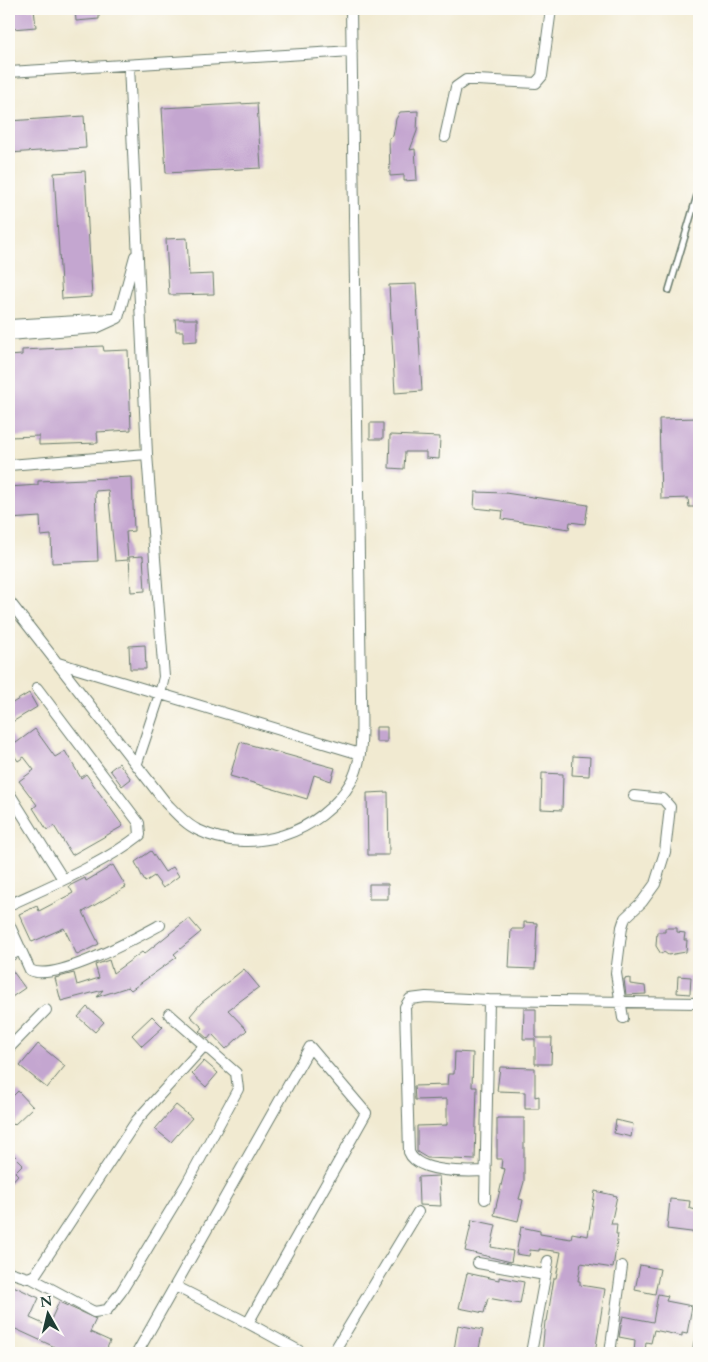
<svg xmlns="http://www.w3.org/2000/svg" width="708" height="1362" font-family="Cardo,serif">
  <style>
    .building { fill: #c4a6d0 }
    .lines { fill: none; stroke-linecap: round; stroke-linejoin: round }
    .lane-casing { stroke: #687a6b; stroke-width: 8 }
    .street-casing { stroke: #687a6b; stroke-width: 12 }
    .lane { stroke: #fff; stroke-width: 5 }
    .street { stroke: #fff; stroke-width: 10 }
  </style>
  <rect width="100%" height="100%" fill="#fdfcf7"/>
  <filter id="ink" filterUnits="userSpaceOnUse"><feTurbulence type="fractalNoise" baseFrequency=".02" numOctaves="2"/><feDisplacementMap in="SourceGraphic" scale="10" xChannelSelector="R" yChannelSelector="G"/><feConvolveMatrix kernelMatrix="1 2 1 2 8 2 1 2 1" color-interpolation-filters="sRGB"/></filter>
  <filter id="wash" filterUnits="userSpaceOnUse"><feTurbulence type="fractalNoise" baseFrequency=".0096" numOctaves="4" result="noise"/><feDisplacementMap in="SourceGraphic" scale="20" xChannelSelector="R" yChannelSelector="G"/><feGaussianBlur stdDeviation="1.12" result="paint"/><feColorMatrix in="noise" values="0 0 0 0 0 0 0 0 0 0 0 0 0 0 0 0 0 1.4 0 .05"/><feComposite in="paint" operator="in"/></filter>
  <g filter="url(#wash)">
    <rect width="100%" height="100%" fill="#f1ead1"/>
    <g id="blocks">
      <path class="building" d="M11,9H34L36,27L12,29Z
        M75,9H99V19L76,21Z
        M257,103L261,168L166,173L162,108Z
        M418,111L417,131L410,150L415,149L417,180L404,181V175L390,176L389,138L393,136L396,119L400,112Z
        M84,116L86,148L9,153V121Z
        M85,171L92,297L62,299L54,173Z
        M187,238L189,275L213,274L214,294L169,295L166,239Z
        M416,284L422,391L395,393L389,285Z
        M175,319H197V341L183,342V331H176Z
        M103,346L104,351L128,350L131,430L97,432L98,443L39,445V436L9,437V356L22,355V350Z
        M699,418V507H689L688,498L661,499L659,419Z
        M370,423H383V439H370Z
        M390,435L440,437L439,459L426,458V452H405L404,469L389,468Z
        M132,477L134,531L126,532L128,560L115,561L108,490L95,491L98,561L52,563L51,535L41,536L40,517L9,519V487L38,485V481Z
        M475,492L505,493L588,505L585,524L570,522L569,529L502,519L503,511L474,508Z
        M143,556L145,591L131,592L129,557Z
        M145,645L146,669H130L129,646Z
        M29,693L37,707L9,724V705Z
        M376,727H387V742H376Z
        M35,729L55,757L65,751L81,778L86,774L123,826L72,855L54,826L47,830L33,808L37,805L19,781L34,770L24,757L18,761L9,748V732L16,743Z
        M240,742L335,768L331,781L314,775L307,799L230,776Z
        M573,756L590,757L589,776L572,775Z
        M119,763L131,779L122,786L110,770Z
        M542,773L563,774L562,810L541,809Z
        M388,792L389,855H368L367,793Z
        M151,851L165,872L173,867L179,876L163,888L154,876L145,882L135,862Z
        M113,865L126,887L83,912L99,944L77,955L64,928L32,942L19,914L37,906L39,911L73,893L69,886L85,878L86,881Z
        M369,884H388V899H369Z
        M189,918L201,932L174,954L177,957L131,990L128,987L97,997L103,990L61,1001L55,978L74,973L77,985L99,978L95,965L109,960L113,973L142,952L144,954Z
        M524,922L537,923L535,969L509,968L511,929H524Z
        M665,928H677V932L685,933L684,940H687L686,952L668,955L664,952L661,954L656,946L657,932H665Z
        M9,966L25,988L9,999Z
        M244,969L259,987L228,1010L247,1030L226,1049L212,1034L208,1039L199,1031L203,1028L190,1016L201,1003Z
        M678,976L691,977L690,994L677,993Z
        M630,978V984L645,986L646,994L626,995L624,979Z
        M87,1007L104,1022L95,1032L78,1017Z
        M524,1009H536V1038H552L551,1064H535V1039H523Z
        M152,1016L163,1027L142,1046L132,1035Z
        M38,1044L65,1066L47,1088L20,1066Z
        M455,1052L473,1053L472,1087H477L475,1160L427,1158L417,1152V1126L447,1125V1099L415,1100L414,1086L447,1085L448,1074H454Z
        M204,1061L218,1073L206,1087L192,1074Z
        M500,1067L535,1068V1097L539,1096V1109H525V1092L497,1091Z
        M18,1091L33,1107L14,1125L9,1120V1100Z
        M176,1105L192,1118L171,1142L155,1129Z
        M497,1118H524V1182L519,1199L523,1200L518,1221L494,1215L505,1169L501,1168L502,1159H497Z
        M616,1120L633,1124L631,1137L614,1133Z
        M9,1150L23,1164L15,1172L18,1175L9,1185Z
        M439,1176L441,1206L419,1205L418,1177Z
        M595,1191L617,1196L611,1224H617L616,1234H618L613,1268L581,1263L578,1281H580V1285L605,1289L595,1353H542L545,1321H547L554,1278H556L561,1252L539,1249V1251L530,1250L529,1256L516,1254L521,1227L540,1231V1234L571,1239L572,1233L588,1236Z
        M670,1199L690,1201L689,1208L699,1211V1233L667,1229Z
        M472,1220L496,1225L491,1247L513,1251L511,1262L465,1251Z
        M640,1265L660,1269L655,1294L635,1290Z
        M467,1273L499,1280V1277L524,1282L520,1304L488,1298L484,1313L459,1308Z
        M9,1284L39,1298L30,1318L48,1326L59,1302L96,1319L90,1332L110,1341L105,1353H68L9,1326Z
        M658,1294L668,1296L666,1301L692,1306L687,1334L682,1333V1336L654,1330L651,1343L646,1342L645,1353H634L635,1340L619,1337L623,1316L653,1322Z
        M458,1325L483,1330L478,1353L454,1350Z"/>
    </g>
  </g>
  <g filter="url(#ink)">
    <use href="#blocks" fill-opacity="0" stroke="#687a6b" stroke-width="1"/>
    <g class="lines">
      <defs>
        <path id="lane" d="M669,290L699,189"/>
        <path id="street" d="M129,65L147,454L164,677L160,694L137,763
          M9,72L352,51
          M445,137L456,87L466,80H476L536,83L542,76L551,9
          M9,325L113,319
          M9,335L96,328L118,318L135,256
          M9,465L147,454
          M9,601L166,803C175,812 186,825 198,830C251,856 321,834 351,782C365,758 361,722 361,695L351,9
          M58,663L360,754
          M9,793L63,879
          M9,905C52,885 103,864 140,835L139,823L37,688
          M9,924L30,970C55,983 136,938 160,925
          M9,956L20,950
          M623,1018L616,973L622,927L625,918L642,902L655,884L665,852L670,807L663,799L634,796
          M9,1048L46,1010
          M486,1171C466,1172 417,1173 409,1152L405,1007L410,999L426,997L489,1000L699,1003
          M485,1199L489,1000
          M478,1263L545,1275
          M9,1272L28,1278L35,1275L137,1120L205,1045
          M31,1278L94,1312L107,1310L121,1292L187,1183L238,1089L236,1073L169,1014
          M248,1323L303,1353
          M137,1353L310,1047L366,1113L248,1323L175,1286
          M333,1353L418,1212
          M531,1353L548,1261
          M610,1353L622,1266
          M698,1353L699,1344"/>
      </defs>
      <use href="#lane" class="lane-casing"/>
      <use href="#street" class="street-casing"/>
      <use href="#lane" class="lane"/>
      <use href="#street" class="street"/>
    </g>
  </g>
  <rect width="708" height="1362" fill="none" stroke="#fdfcf7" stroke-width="30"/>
  <g transform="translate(48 1314) rotate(352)" stroke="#fdfcf7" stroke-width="4" paint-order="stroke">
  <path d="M0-4L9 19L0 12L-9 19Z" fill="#1f3d34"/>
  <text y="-8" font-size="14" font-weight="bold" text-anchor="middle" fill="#1f3d34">N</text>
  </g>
</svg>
